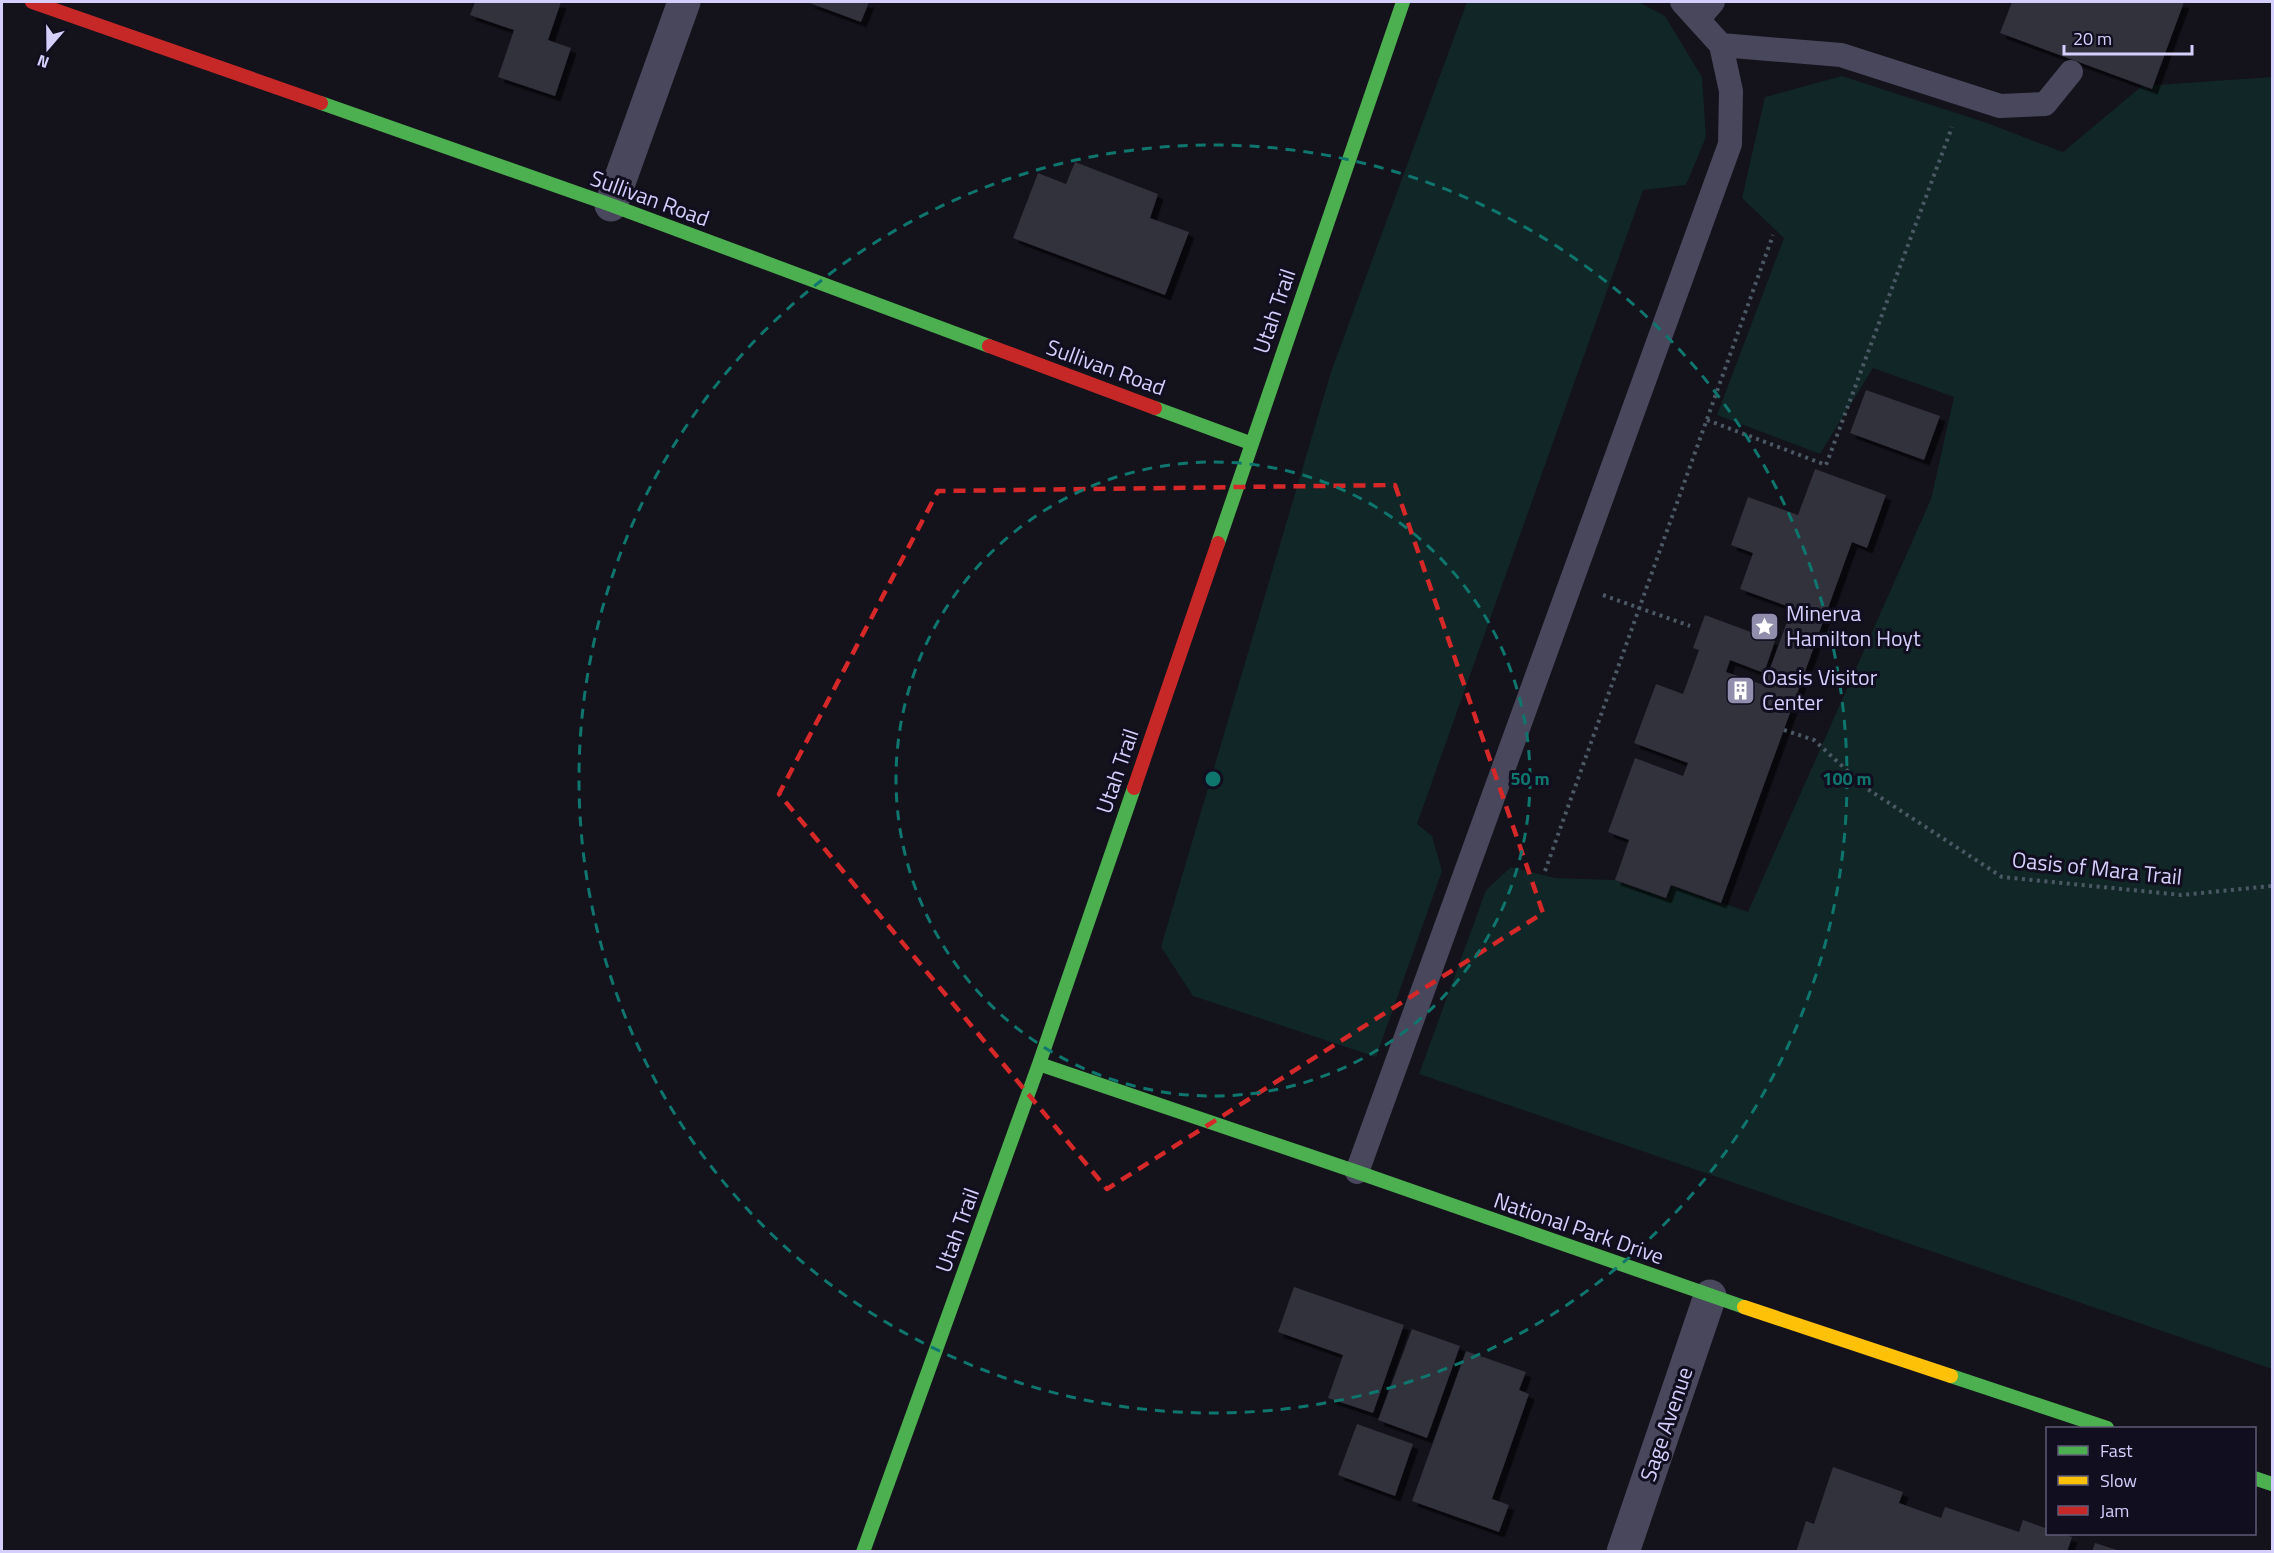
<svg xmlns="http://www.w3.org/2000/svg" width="2274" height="1553" font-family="'Titillium Web',sans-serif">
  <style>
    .green { fill: #112626 }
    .building { fill: #32303d; filter: url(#shadow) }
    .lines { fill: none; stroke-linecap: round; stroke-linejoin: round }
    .path { stroke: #4b5964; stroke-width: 4; stroke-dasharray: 3 4.5; stroke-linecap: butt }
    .lane { stroke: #48475c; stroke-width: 24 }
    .street { stroke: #48475c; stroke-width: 33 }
    .fast { stroke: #4caf50; stroke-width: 14 }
    .slow { stroke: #ffc107; stroke-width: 14 }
    .jam { stroke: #c62828; stroke-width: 14 }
    .marked { fill: none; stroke: #d62828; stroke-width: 4.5; stroke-dasharray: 12 8; stroke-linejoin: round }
    .ring { fill: none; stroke: #0f766e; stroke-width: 3; stroke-dasharray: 10 8 }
    .labels { text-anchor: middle; stroke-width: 6; stroke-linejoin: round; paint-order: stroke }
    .street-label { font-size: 22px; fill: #d4cffc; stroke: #110e1f }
    .poi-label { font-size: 22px; fill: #d4cffc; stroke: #110e1f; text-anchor: start }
    .centre { fill: #0f766e; stroke: #110e1f; stroke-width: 3 }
    .ring-label { font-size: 18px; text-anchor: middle; font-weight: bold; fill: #0f766e; stroke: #110e1f; stroke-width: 6; stroke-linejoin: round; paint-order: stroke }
  </style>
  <defs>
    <filter id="shadow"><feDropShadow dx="5.5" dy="5.5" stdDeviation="0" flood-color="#0009"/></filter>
  </defs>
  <rect width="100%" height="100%" fill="#14121b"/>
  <path class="green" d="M1467,2H1639L1665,16L1702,77L1706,137L1686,185L1643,190L1417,824L1432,836L1442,871L1376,1057L1193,996L1161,947L1331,372Z
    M1842,76L1987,123L2063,152L2142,86L2272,77V1369L1419,1074L1486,890L1511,867L1555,878L1615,880L1666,898L1671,885L1748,912L1931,499L1954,397L1873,368L1820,454L1717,415L1784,238L1742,198L1765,97Z"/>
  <path class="building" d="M475,2H561L548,40L571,48L555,96L498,77L514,30L470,15Z
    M807,2H869L861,22Z
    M2012,2H2184L2152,89L2000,33Z
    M1075,162L1158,194L1150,218L1189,232L1165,295L1013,238L1038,173L1066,184Z
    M1866,390L1940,416L1924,460L1850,433Z
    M1815,469L1886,495L1867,548L1852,542L1721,903L1671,885L1666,898L1615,880L1629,840L1608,832L1635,758L1683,776L1688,763L1634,743L1656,684L1683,694L1699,650L1693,648L1705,615L1775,641L1764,673L1730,660L1726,672L1764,685L1792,608L1740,589L1753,553L1731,545L1748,497L1798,515Z
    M1294,1287L1404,1325L1373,1413L1328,1398L1343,1355L1278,1332Z
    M1412,1329L1460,1346L1427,1438L1378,1420Z
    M1466,1351L1526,1372L1519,1390L1529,1394L1492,1499L1509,1505L1499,1532L1412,1501Z
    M1357,1424L1413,1444L1395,1496L1338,1475Z
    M1833,1467L1903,1492L1899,1503L1941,1518L1945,1507L2019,1532L2023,1520L2048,1529V1534H2061L2072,1537L2067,1552H1796L1806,1521L1814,1524Z
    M2095,1543L2120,1551V1552H2092Z"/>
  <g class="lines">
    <path class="path" d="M1707,420L1826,465L1952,127
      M1603,595L1690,626
      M1784,730L1814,740L1866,788L2002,877L2181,895L2272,886
      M1545,871L1773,235"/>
    <path class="lane" d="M1698,19L1713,2
      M1721,45L1841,55L2000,106L2045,104L2071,72
      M1357,1172L1730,144L1731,91L1721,45L1682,2"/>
    <path class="street" d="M611,205L684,2
      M1623,1552L1710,1296"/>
    <path class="fast" d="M321,103L611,205L989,346
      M1155,408L1250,443
      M1218,543L1403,2
      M1039,1064L1357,1172L1744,1307
      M1951,1376L2107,1428
      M2254,1478L2272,1484
      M863,1552L1039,1064L1134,788"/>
    <path class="slow" d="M1744,1307L1951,1376"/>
    <path class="jam" d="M32,2L321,103
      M989,346L1155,408
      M1134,788L1218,543"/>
  </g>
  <path class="marked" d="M1395,485L1543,913L1107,1189L779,794L938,491Z"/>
  <g class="ring">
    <circle cx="1213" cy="779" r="317"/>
    <circle cx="1213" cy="779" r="634"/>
  </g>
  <defs>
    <symbol id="sight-square" viewBox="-11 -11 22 22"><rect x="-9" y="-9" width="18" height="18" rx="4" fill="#918dad" stroke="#110e1f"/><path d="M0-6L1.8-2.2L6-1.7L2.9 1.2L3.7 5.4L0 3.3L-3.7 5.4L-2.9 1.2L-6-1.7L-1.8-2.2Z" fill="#fff"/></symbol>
    <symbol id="building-square" viewBox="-11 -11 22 22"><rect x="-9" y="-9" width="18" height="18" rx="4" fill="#918dad" stroke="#110e1f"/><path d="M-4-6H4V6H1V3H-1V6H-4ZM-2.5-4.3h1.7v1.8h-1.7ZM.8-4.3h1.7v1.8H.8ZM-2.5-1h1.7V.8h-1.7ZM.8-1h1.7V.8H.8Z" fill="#fff"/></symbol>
  </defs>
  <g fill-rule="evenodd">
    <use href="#sight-square" x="1748" y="610" width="33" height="33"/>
    <use href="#building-square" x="1724" y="674" width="33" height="33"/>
  </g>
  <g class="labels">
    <g class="street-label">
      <text transform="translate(650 198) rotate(20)" y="8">Sullivan Road</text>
      <text transform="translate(1274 311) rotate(-71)" y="8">Utah Trail</text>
      <text transform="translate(1106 367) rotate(20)" y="8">Sullivan Road</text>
      <text transform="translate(1117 771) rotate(-71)" y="8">Utah Trail</text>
      <text transform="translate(2097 868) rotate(6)" y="8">Oasis of Mara Trail</text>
      <text transform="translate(1579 1228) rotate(19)" y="8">National Park Drive</text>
      <text transform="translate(957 1230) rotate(-70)" y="8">Utah Trail</text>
      <text transform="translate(1666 1424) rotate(-71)" y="8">Sage Avenue</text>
    </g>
    <g class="poi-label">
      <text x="1786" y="621">Minerva<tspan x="1786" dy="25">Hamilton Hoyt</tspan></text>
      <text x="1762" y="685">Oasis Visitor<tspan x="1762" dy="25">Center</tspan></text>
    </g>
  </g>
  <circle cx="1213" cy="779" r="9" class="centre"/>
  <g class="ring-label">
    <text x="1530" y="785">50 m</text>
    <text x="1847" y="785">100 m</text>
  </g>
  <rect width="2274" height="1553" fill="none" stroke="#d4cffc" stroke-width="6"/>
  <rect x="2046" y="1427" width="210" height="108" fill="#110e1f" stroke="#5f5b77" stroke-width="1.5"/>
  <rect x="2058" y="1446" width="30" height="9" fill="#4caf50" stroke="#5f5b77" stroke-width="1.5"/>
  <text x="2100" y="1457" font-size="18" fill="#d4cffc">Fast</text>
  <rect x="2058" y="1476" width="30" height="9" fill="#ffc107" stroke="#5f5b77" stroke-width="1.5"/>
  <text x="2100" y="1487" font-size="18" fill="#d4cffc">Slow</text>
  <rect x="2058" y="1506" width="30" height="9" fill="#c62828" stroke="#5f5b77" stroke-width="1.5"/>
  <text x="2100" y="1517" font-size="18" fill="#d4cffc">Jam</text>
  <g transform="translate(48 48) rotate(200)" stroke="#110e1f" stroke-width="4.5" paint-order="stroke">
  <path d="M0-4.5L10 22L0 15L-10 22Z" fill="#d4cffc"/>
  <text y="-9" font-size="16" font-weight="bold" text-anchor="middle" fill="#d4cffc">N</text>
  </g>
  <path d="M2064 45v9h128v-9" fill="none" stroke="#d4cffc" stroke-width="3"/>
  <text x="2073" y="45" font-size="18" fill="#d4cffc" stroke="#110e1f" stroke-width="4.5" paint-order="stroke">20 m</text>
</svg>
